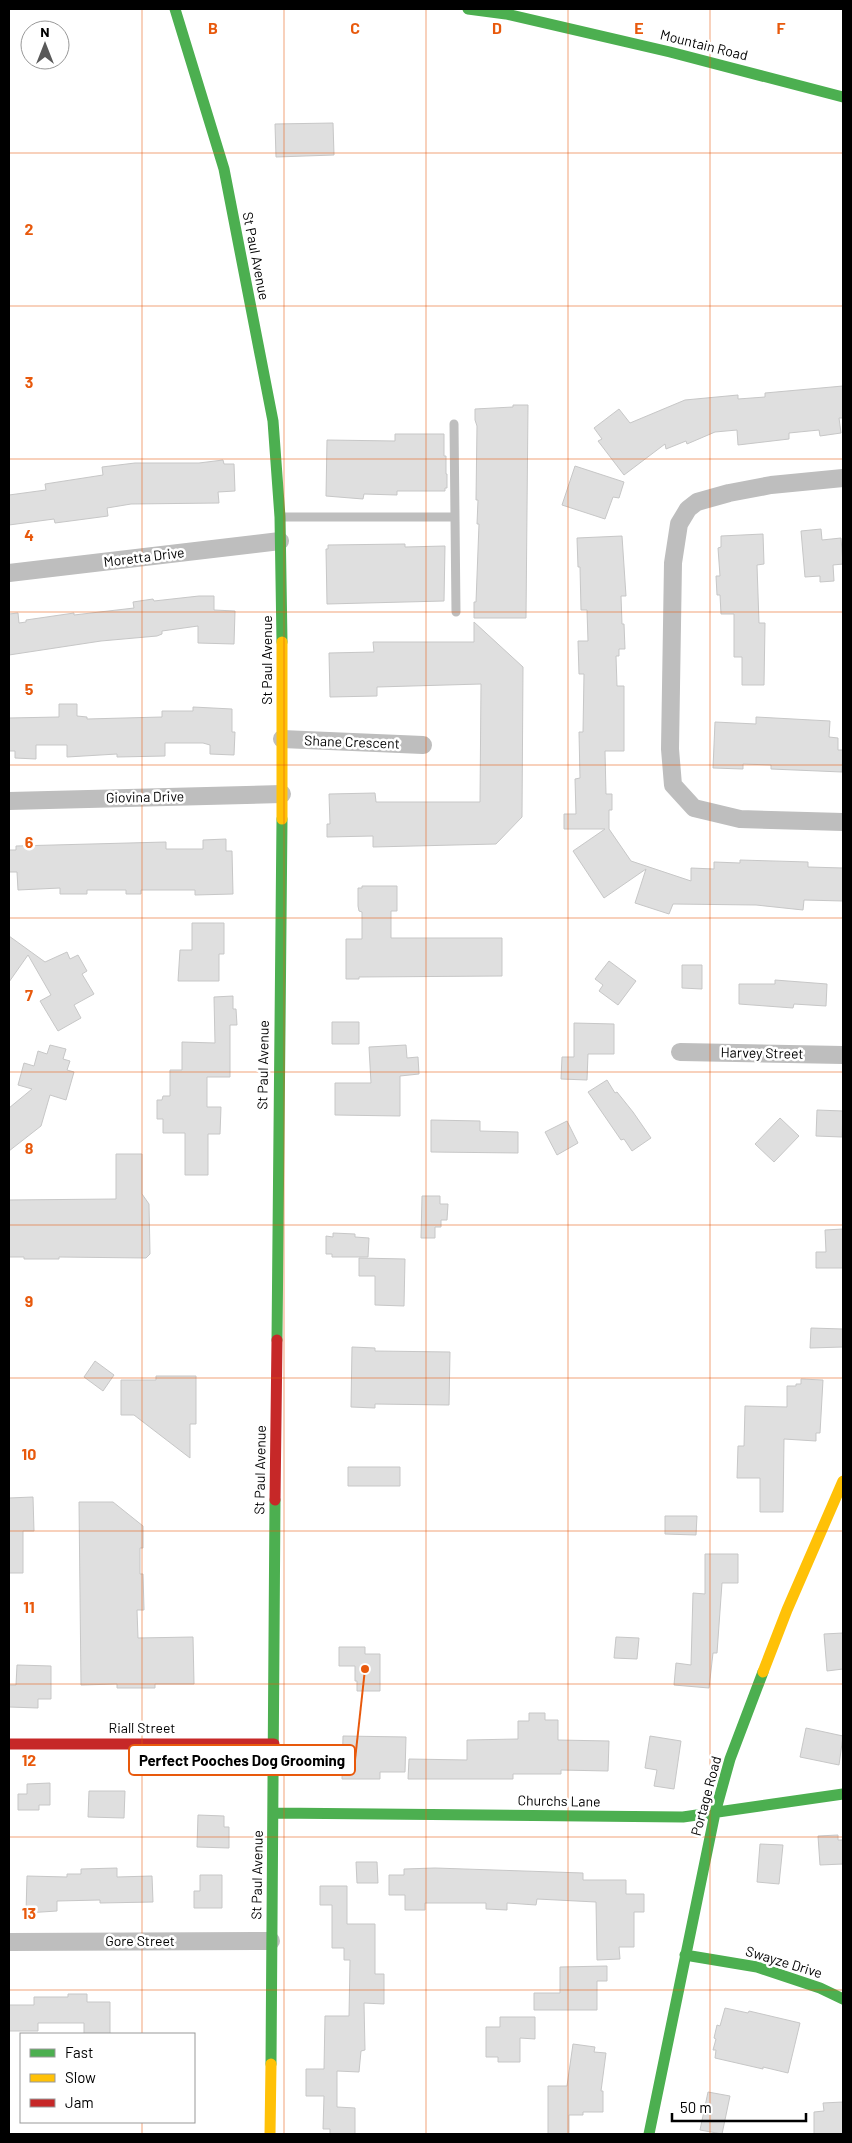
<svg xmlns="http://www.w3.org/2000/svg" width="852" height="2143" font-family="Barlow,sans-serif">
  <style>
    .building { fill: #dfdfdf; stroke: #c7c7c7 }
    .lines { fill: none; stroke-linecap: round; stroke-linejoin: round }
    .lane { stroke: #bebebe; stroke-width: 9 }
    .street { stroke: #bebebe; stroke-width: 18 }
    .fast { stroke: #4caf50; stroke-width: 11 }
    .slow { stroke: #ffc107; stroke-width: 11 }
    .jam { stroke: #c62828; stroke-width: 11 }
    .grid { fill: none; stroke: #e8590c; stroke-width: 1; stroke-opacity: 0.55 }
    .labels { text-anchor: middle; stroke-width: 5; stroke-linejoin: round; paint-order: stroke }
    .street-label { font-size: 14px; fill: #000; stroke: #fff }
    .grid-label { font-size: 16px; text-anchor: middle; font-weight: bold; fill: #e8590c; stroke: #fff; stroke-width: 5; stroke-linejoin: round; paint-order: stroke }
    .leader { fill: none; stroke: #e8590c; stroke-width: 2 }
    .callout-dot { fill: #e8590c; stroke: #fff; stroke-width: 2 }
    .callout { fill: #fff; stroke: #e8590c; stroke-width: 2 }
    .callout-label { font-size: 15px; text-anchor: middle; font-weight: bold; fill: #000 }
  </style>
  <rect width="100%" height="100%" fill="#fff"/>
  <path class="building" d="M333,123L334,155L276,157L275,124Z
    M843,386V418H839L841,433L820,436L819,430L789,433V439L738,445L737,430L715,432L687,444L686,441L666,449L665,444L624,475L598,441L602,439L594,428L619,409L630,423L685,400L738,395V399L765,397V393Z
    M513,405H528L526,618H474V602H476L479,524H477L478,500H476L477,426L475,420V409L513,407Z
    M395,434H444V456H446V474H447V488H445V491H397V495L364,494L363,499L326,496L327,440L395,441Z
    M223,460L224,464H234L235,491L218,492L219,503L131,504L107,508L108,516L55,523L54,519L9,525V495L46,490L45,484L103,475L102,467L135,463H199Z
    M575,466L624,482L619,498L613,497L605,519L562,505Z
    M821,529L822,540L841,538L843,564L833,565L834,581L820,582V576L805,577L801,531Z
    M763,534L764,564L757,565L759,623H765L764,685H742V657H734V614H721L720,595H717L716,576H720L718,548L721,547V536Z
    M622,536L626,596H621L622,624H624L625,649H619V656H616L617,686H624V751H605L606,794H612V810H609V829L631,861L691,881V868L714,869V862L740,863V860L808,862V867L843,868V901L804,900L803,910L756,905L673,904L669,914L635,903L646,869L604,898L573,851L605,829H564V814H576L575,779L580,778L579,732H583L584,674H579L578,641H588L587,610H581L580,567H578L577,538Z
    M405,544V547L445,546L444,601L327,604L326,549H328V545Z
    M199,596H214V610L235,611L234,644L198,643V626L162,631V634L157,636L101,641L9,655V614L18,613L19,623L26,622V620L74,613V615L134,608L133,602L153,599L154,601Z
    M474,622L523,667L522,817L496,844L373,847V836L327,837V824H330L329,794L375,793L376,802H480L481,684L377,687V696L330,697L329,653L374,652L373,642H474Z
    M59,704H77V716L87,717V719L162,717V711H193V707L232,709V732H235L234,755L210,754V745L203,743H165V756L117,757V754L67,757V745H36V759L15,758V751H9V718L59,717Z
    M756,717L830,721L829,737L838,738V750H843L842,772L771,769V765L743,764V769L713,768L715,722L756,724Z
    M226,839V851H232L233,894L195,895V890H141V894H126V890H87V894H60V888L18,890L17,872H9V850H16V846L166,842V849H203V840Z
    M362,886H397V911H391V938H502V976L359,977V979H346V939H362V912L359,911L358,906V888H362Z
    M192,923H224V954H219V981H178L180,950H192Z
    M9,936L45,962L67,952L70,959L78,955L87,971L82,974L94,994L74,1005L81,1018L58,1031L40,1001L51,995L28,955L9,982Z
    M609,961L636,981L618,1005L599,991L603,985L595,979Z
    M682,965H702V989L682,988Z
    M775,980L827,984L826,1006L794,1004L793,1008L739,1004V984H775Z
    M233,996V1009H236L237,1025H230V1077H207V1107H221L220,1134H208V1175H185V1133H163V1119H157V1100H162L163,1096H170V1070H182V1042L215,1043L214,997Z
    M332,1022H359V1044H332Z
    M574,1023L614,1024V1054H588L587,1080L561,1079L562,1057H574Z
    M50,1045L66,1049L63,1059L70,1061L67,1070L74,1072L66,1100L50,1095L41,1126L9,1151V1108L32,1089L18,1085L24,1063L34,1066L38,1051L47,1054Z
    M406,1045L407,1058L418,1057L419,1074L400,1076V1116L335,1115V1083H371L369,1047Z
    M607,1080L615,1093L617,1092L633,1112L651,1138L632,1151L624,1139L621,1140L588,1092Z
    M817,1110L843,1111L842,1137L816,1136Z
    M780,1118L799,1136L774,1162L755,1144Z
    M431,1120L480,1121V1131L518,1132V1153L431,1152Z
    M567,1121L578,1143L557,1155L545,1132Z
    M116,1154H142V1194L149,1204L150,1254L146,1258L59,1257V1259H24V1257H9V1200L116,1199Z
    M422,1196H440V1204H448L447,1220H441V1227H435V1238H421Z
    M843,1229V1268H816V1252H826L825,1230Z
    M333,1233L355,1234V1237L369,1238L368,1257H332V1254H326V1236L333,1237Z
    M359,1258L405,1259L404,1306L375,1305V1276H359Z
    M811,1328L843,1329V1347L810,1348Z
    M352,1347L375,1348V1351L450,1352L449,1405L375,1404V1408L351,1407Z
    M95,1361L114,1375L103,1391L84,1377Z
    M156,1376H196V1424H190V1458L134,1415H121V1380H156Z
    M801,1379L823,1380L820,1433H816V1441L784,1439L783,1512H760V1478H737L738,1446H744L745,1406L787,1407V1386H796V1384H801Z
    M348,1467H400V1486H348Z
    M33,1497L34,1531H23V1573H9V1498Z
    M79,1502H113L143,1526V1548H140V1574H143L144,1610H137L138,1638L193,1637L194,1684H155V1688H117V1684L81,1685Z
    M665,1516H697L696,1535L665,1534Z
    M705,1554H738V1583H722L717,1653H713L709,1688L674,1685L676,1663L691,1665L693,1593L705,1594Z
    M843,1633V1669L827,1671L824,1634Z
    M616,1637L639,1638L637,1659L614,1658Z
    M339,1647H365V1654H380V1691H357V1681H355V1666H339Z
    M17,1665L51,1666V1699H38V1708L9,1707V1685H16Z
    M529,1713H545V1720H558V1740L609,1741L608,1771L561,1770V1774H513V1779H408L409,1759L467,1760V1740L518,1739V1721H529Z
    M806,1728L843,1736L839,1765L800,1757Z
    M343,1736L406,1737L405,1772H380V1779H342Z
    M650,1736L681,1741L674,1789L654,1786L657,1770L645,1768Z
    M50,1783V1805H39V1810H18V1794H27V1784Z
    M89,1791H125L124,1818L88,1817Z
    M198,1815L224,1816V1827H229V1848L197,1847Z
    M838,1835V1840H843V1864L820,1865L818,1836Z
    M760,1844L783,1845L779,1884L757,1882Z
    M356,1862H377L378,1883H357Z
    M117,1868V1877L152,1876L153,1902L100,1903V1900L57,1901V1911L26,1913L27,1876L67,1877V1874H81V1869Z
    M435,1868L583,1873V1880H626V1894H644V1912H634V1947H619L620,1959L597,1960L596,1902L537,1899L536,1905L507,1903V1910L486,1909V1903H425V1910H405V1895H389V1875H404V1869Z
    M200,1875H222V1908H194V1891H200Z
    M320,1886H347V1924H375V1974H384V2004L364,2003L365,2050L361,2051L359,2072L337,2071V2107L355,2108V2134H330V2129H323L324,2096H306V2069H324L325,2016H349L350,1960H344V1948H332V1905H320Z
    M607,1966V1981H597V2010H534V1993H560V1967Z
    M68,1994H87V2002H110V2034H84V2023H38V2031H9V2005H34V1997H68Z
    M725,2008L748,2013L749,2011L800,2023L788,2073L763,2067V2069L715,2058L716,2050H713L716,2039L714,2038L717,2025L720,2026Z
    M500,2017H535V2039L520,2038V2062H498V2057H486V2027H500Z
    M573,2044L595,2047L594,2052L606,2053L601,2091H603V2112H583V2115H569V2134H548V2086H567Z
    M708,2092L730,2096L722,2134L700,2130Z
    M843,2102V2134H814V2112L824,2111L823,2103Z"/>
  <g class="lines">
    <path class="lane" d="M454,424L456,612
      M280,517H454"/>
    <path class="street" d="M843,478L771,485L729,493L697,502L688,509L679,524L673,563L670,749L673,785L694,808L740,819L843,822
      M9,573L280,541
      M282,739L423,745
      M9,801L282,794
      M680,1052L843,1055
      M9,1942L271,1941"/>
    <path class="fast" d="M175,9L224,169L273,421L280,517L282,642
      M468,9L506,14L670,52L843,97
      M277,1340L282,819
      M273,1813L683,1817L843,1794
      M685,1955L757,1967L820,1988L843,1999
      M271,2064L275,1500
      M649,2134L715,1813L730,1759L763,1672"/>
    <path class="slow" d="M282,819V642
      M763,1672L787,1610L843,1481
      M270,2134L271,2064"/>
    <path class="jam" d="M275,1500L277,1340
      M9,1744H274"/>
  </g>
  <path class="grid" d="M142,9V2034M284,9V2134M426,9V2134M568,9V2134M710,9V2134M9,153H843M9,306H843M9,459H843M9,612H843M9,765H843M9,918H843M9,1072H843M9,1225H843M9,1378H843M9,1531H843M9,1684H843M9,1837H843M9,1990H843M142,2122V2134"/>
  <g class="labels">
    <g class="street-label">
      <text transform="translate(704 45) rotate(14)" y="5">Mountain Road</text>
      <text transform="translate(256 256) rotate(79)" y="5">St Paul Avenue</text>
      <text transform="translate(144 557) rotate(-7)" y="5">Moretta Drive</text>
      <text transform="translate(267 660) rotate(-90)" y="5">St Paul Avenue</text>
      <text transform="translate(352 742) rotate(2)" y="5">Shane Crescent</text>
      <text transform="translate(145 797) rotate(-1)" y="5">Giovina Drive</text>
      <text transform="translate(762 1053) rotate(1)" y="5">Harvey Street</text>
      <text transform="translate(263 1065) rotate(-89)" y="5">St Paul Avenue</text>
      <text transform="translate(260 1470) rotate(-89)" y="5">St Paul Avenue</text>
      <text x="142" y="1733">Riall Street</text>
      <text transform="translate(706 1796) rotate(-75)" y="5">Portage Road</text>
      <text transform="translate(559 1801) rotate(1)" y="5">Churchs Lane</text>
      <text transform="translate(257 1875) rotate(-89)" y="5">St Paul Avenue</text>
      <text x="140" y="1946">Gore Street</text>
      <text transform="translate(784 1962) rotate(17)" y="5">Swayze Drive</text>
    </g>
  </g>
  <g class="grid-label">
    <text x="213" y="34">B</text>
    <text x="355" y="34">C</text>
    <text x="497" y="34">D</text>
    <text x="639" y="34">E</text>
    <text x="781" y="34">F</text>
    <text x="29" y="235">2</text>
    <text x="29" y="388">3</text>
    <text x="29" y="541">4</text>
    <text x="29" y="695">5</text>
    <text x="29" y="848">6</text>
    <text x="29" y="1001">7</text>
    <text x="29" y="1154">8</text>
    <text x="29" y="1307">9</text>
    <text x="29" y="1460">10</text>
    <text x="29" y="1613">11</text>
    <text x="29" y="1766">12</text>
    <text x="29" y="1919">13</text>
  </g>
  <path class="leader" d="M365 1669L355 1760"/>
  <circle class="callout-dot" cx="365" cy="1669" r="5"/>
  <rect class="callout" x="129" y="1745" width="226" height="30" rx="5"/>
  <g class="callout-label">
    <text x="242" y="1766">Perfect Pooches Dog Grooming</text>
  </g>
  <rect width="852" height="2143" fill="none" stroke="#000000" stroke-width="20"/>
  <rect x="20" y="2033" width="175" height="90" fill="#ffffff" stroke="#999999"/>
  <rect x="30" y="2049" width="25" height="8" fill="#4caf50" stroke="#999999"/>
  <text x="65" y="2058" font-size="15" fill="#000000">Fast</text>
  <rect x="30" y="2074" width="25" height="8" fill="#ffc107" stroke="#999999"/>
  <text x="65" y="2083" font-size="15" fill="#000000">Slow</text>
  <rect x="30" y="2099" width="25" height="8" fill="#c62828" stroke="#999999"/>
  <text x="65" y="2108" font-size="15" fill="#000000">Jam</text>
  <g transform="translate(45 45)"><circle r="24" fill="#ffffff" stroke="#999999"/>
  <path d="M0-4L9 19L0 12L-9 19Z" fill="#595959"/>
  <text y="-8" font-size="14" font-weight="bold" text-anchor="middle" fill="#000000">N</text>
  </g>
  <path d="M672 2113v8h134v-8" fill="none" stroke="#000000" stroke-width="2.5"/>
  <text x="680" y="2113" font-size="15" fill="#000000" stroke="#ffffff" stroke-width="4" paint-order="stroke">50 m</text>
</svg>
